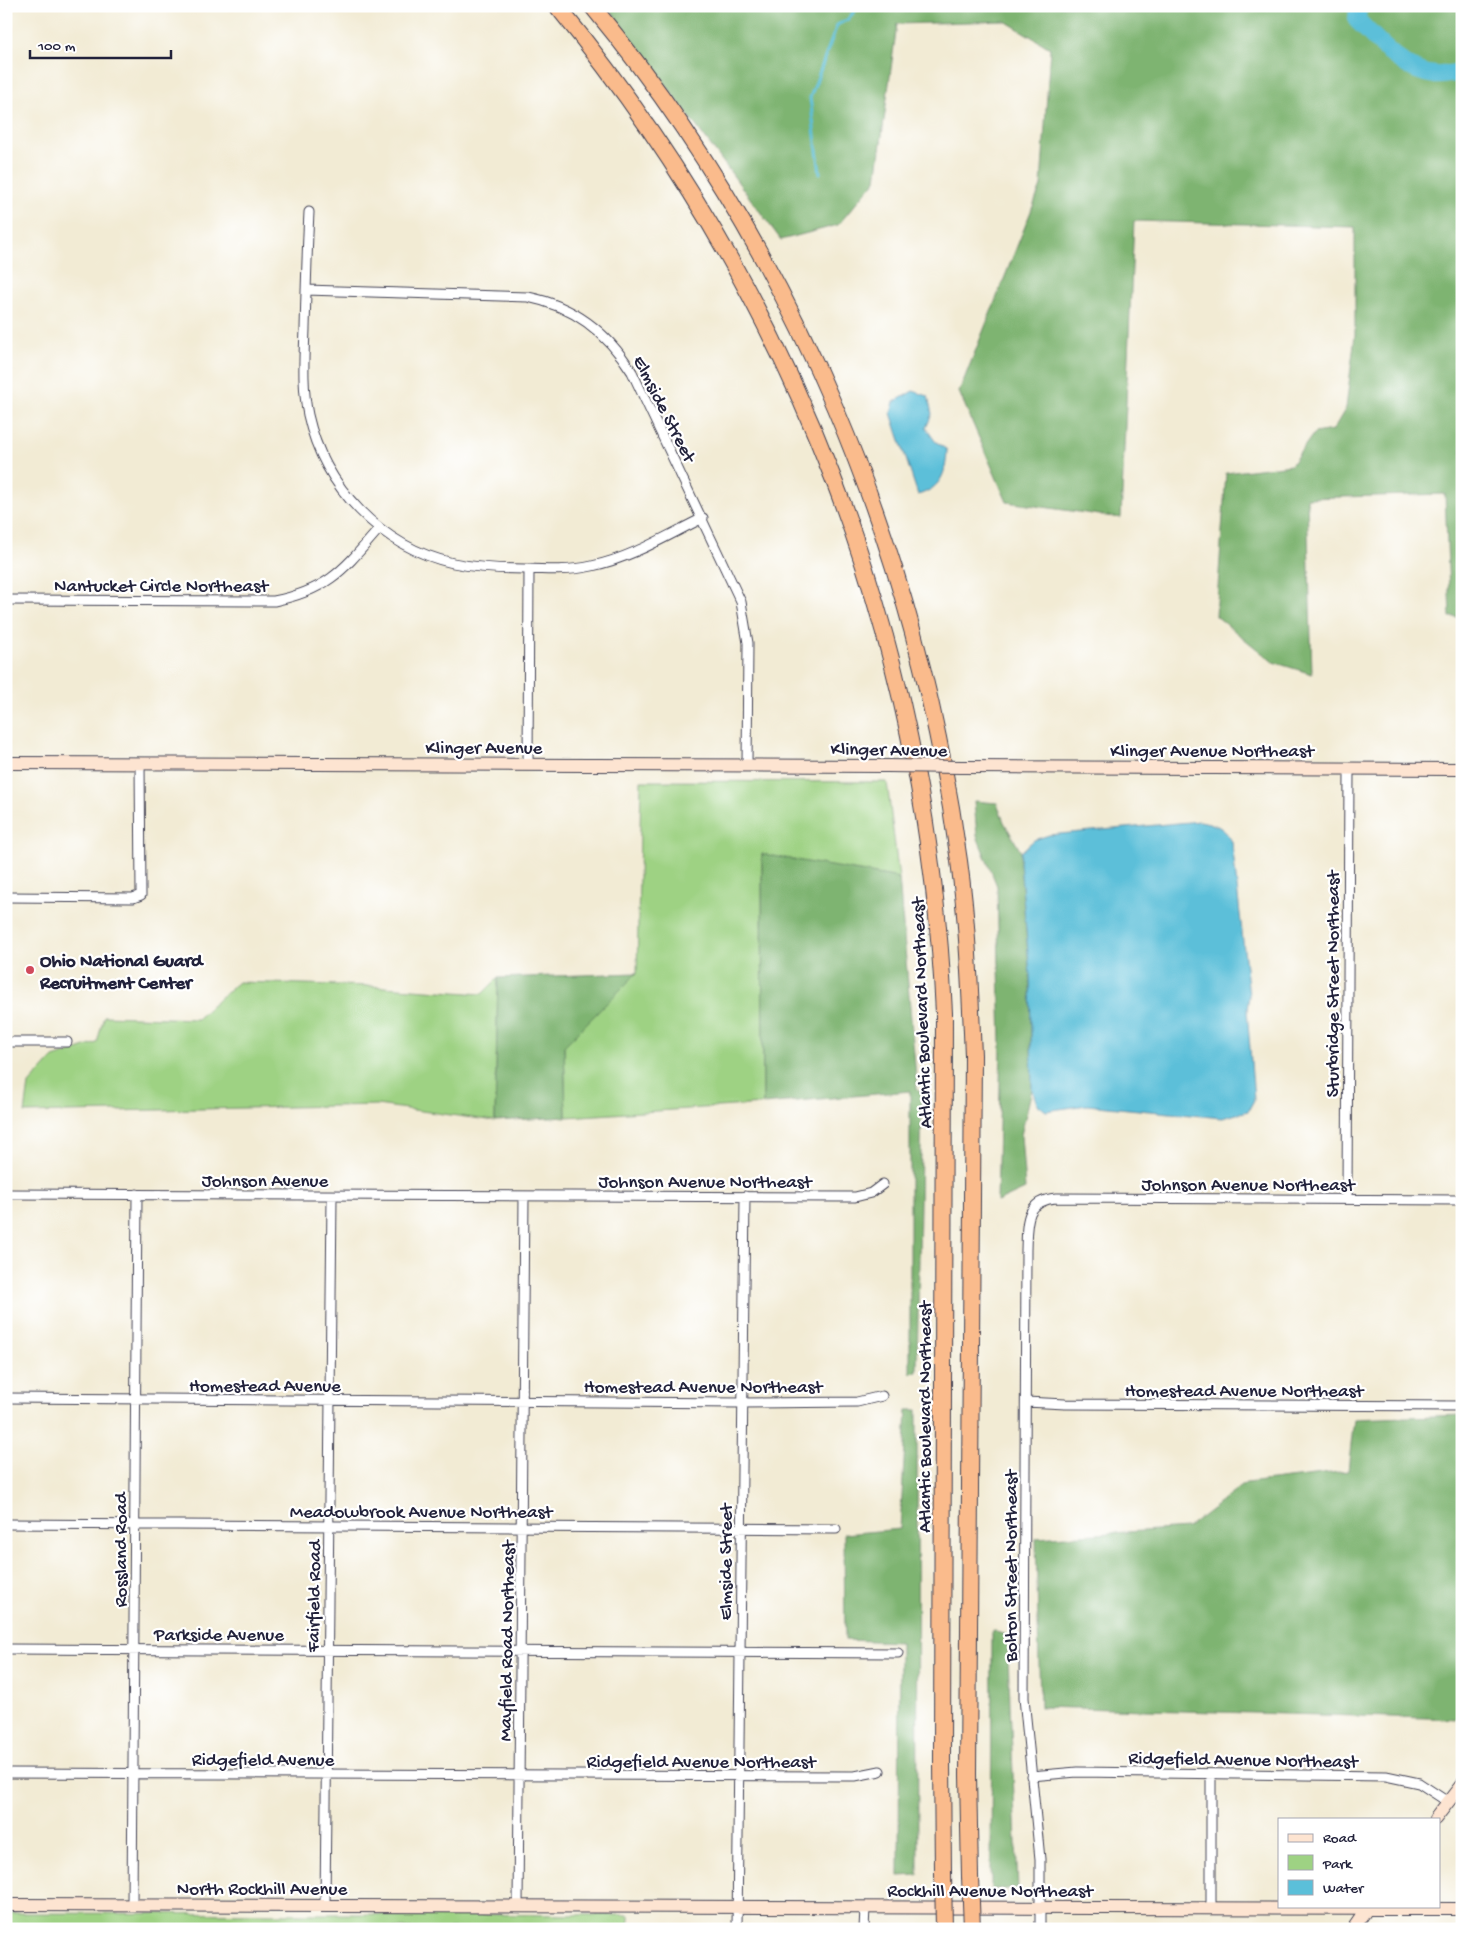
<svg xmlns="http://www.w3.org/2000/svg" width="1468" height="1935" font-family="'Gochi Hand',sans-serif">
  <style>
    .green { fill: #9ed283; stroke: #607a5f }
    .forest { fill: #7eb471; stroke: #506b56 }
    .water { fill: #5bbfd9; stroke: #3e708a }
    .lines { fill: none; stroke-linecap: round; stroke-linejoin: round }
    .stream { stroke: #5bbfd9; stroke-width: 3 }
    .river { stroke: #5bbfd9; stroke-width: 18 }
    .street-casing { stroke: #414052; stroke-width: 11 }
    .secondary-casing { stroke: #414052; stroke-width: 14 }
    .highway-casing { stroke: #414052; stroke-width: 18 }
    .street { stroke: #fff; stroke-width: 9 }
    .secondary { stroke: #fde4d1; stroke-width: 12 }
    .highway { stroke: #fabb8c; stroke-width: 16 }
    .secondary-bridge-casing { stroke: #414052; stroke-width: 14; stroke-linecap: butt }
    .highway-bridge-casing { stroke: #414052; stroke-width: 18; stroke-linecap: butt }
    .secondary-bridge { stroke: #fde4d1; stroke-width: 12 }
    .highway-bridge { stroke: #fabb8c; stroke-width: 16 }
    .poi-dot { fill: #d1495b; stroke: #fff; stroke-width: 2 }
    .labels { text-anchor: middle; stroke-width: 4.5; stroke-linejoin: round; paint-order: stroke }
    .street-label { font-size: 19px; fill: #22223b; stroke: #fff }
    .poi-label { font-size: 19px; font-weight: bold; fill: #22223b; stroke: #fff; text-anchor: start }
  </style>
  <rect width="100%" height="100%" fill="#fff"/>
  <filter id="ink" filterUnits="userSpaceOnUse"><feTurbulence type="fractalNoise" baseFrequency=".02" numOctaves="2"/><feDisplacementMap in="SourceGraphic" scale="10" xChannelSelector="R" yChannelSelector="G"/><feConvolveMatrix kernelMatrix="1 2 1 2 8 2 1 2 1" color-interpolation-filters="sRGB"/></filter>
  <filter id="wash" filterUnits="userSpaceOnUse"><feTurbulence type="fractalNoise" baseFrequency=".0096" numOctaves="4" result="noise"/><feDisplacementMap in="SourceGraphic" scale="20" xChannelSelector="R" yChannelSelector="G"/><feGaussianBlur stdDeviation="1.12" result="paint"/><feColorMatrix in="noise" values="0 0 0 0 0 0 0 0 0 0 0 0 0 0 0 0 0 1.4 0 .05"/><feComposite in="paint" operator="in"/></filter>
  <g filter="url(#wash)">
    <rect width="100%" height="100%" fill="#f2ebd4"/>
    <path class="green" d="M641,781L887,782L899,878L762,855L763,1104L566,1117L564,1046L637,973Z
      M498,978L495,1121L377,1105L25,1113L29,1084L53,1058L97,1043L104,1016L197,1019L238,982L370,986L482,994Z
      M6,1913L629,1915V1929H6Z"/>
    <path class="forest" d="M607,6H1462V617H1450L1445,494L1307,498L1312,674L1273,662L1216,616L1226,473L1291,465L1314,433L1333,430L1346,408L1355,335V227L1134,221L1121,518L1007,502L959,392L1041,186L1050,48L1005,21L897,24L876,180L838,225L781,240Z
      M974,801L997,803L1004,822L1021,852L1020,863L1030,975L1032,1089L1021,1135L1025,1189L997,1202L1001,1045L997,886L977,836Z
      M762,854L899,878L917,1089L922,1094L917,1372L910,1373V1091L763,1104Z
      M637,973L564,1046L566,1117L495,1121L498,978Z
      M907,1410H917L918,1875L899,1876L900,1642L845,1640L844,1534L900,1529Z
      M1462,1415V1719L1040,1707L1036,1538L1187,1528L1246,1483L1348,1471L1354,1419Z
      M992,1630L1007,1634L1018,1889H991Z"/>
    <path class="water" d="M913,391L928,396L932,414L926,428L935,441L947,450C946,474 941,488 918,495L891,413L894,402Z
      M1200,821C1215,824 1225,827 1232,842L1249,995L1247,1010L1254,1100L1248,1111L1222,1118L1087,1105L1046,1111L1037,1104L1032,1089L1030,975L1020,863L1021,852L1034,840L1049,835Z"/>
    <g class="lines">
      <path class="stream" d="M820,173L810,98L837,25L847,20L859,6"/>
      <path class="river" d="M1358,6L1357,20C1378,41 1403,72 1435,75C1443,76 1453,73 1462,72"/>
    </g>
  </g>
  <g filter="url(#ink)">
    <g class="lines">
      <defs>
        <path id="street" d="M309,212C307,251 306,290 305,329C304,358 302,387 308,415C324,487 381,547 453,563C477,568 501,569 525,569C547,570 570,571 592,566C631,558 668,535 703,518
          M306,290L528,297C573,306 608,333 632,372L741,602L748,643L747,765
          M6,600L274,601C329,590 344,569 379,529
          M528,765L529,569
          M6,897L133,898L141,895L140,763
          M6,1042H67
          M6,1194L855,1197L871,1193L883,1184
          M1347,1199L1349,769
          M6,1398L742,1403L857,1402L882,1396
          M1026,1402L1065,1404L1462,1406
          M6,1524L836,1529
          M6,1649L898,1653
          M6,1773L855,1776L880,1771
          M1211,1774V1909
          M1031,1776L1077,1772L1386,1776L1419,1783L1448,1802
          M132,1905L137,1194
          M325,1906L332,1196
          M518,1906L524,1196
          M737,1929L745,1196
          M864,1929L865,1908
          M1040,1929V1859L1024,1698L1026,1250C1027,1224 1024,1201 1056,1198L1462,1200"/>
        <path id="secondary" d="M6,763L888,766
          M961,767L1462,769
          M1435,1819L1462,1784
          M6,1905L1462,1909
          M1353,1929L1369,1906"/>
        <path id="highway" d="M557,6C794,295 927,640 944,1013L942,1760L943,1873
          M592,6C793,249 917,550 959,861C968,926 970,990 973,1055L968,1775L970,1876"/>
      </defs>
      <use href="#street" class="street-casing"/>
      <use href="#secondary" class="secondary-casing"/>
      <use href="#highway" class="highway-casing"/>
      <use href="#street" class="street"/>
      <use href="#secondary" class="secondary"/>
      <use href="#highway" class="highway"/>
      <defs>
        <path id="secondary-bridge" d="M888,766L961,767"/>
        <path id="highway-bridge" d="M943,1873L944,1929
          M970,1876L972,1929"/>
      </defs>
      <use href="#secondary-bridge" class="secondary-bridge-casing"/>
      <use href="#highway-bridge" class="highway-bridge-casing"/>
      <use href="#secondary-bridge" class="secondary-bridge"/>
      <use href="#highway-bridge" class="highway-bridge"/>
    </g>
  </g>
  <circle class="poi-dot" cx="30" cy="970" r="5"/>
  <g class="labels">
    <g class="street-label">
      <text transform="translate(666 408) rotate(63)" y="7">Elmside Street</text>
      <text x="161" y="591">Nantucket Circle Northeast</text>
      <text x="484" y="753">Klinger Avenue</text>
      <text transform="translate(889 748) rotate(1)" y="7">Klinger Avenue</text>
      <text x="1212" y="756">Klinger Avenue Northeast</text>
      <text transform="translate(1331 984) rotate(-90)" y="7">Sturbridge Street Northeast</text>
      <text transform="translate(920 1013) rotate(-92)" y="7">Atlantic Boulevard Northeast</text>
      <text x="265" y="1186">Johnson Avenue</text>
      <text x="705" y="1187">Johnson Avenue Northeast</text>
      <text x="1248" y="1190">Johnson Avenue Northeast</text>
      <text x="265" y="1391">Homestead Avenue</text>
      <text x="703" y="1392">Homestead Avenue Northeast</text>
      <text x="1244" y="1396">Homestead Avenue Northeast</text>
      <text transform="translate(923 1417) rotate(-90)" y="7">Atlantic Boulevard Northeast</text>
      <text x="421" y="1517">Meadowbrook Avenue Northeast</text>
      <text transform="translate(119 1550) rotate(-90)" y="7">Rossland Road</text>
      <text transform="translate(724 1562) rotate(-90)" y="7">Elmside Street</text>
      <text transform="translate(1009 1566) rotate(-90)" y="7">Bolton Street Northeast</text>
      <text transform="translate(312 1596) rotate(-89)" y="7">Fairfield Road</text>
      <text x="219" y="1640">Parkside Avenue</text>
      <text transform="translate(505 1641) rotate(-89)" y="7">Mayfield Road Northeast</text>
      <text x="263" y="1765">Ridgefield Avenue</text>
      <text transform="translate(1243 1758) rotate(1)" y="7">Ridgefield Avenue Northeast</text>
      <text x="701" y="1767">Ridgefield Avenue Northeast</text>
      <text x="262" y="1894">North Rockhill Avenue</text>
      <text x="990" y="1896">Rockhill Avenue Northeast</text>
    </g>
    <g class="poi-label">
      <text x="40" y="966">Ohio National Guard<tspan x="40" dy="22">Recruitment Center</tspan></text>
    </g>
  </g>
  <rect width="1468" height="1935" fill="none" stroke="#fff" stroke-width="25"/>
  <rect x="1278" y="1818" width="162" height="90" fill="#ffffff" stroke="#a7a7b1"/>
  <rect x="1288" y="1834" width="25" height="8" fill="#fde4d1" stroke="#a7a7b1"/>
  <text x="1323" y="1842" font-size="15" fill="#22223b">Road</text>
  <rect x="1288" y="1855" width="25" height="15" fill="#9ed283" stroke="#a7a7b1"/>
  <text x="1323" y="1868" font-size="15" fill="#22223b">Park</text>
  <rect x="1288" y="1880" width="25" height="15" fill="#5bbfd9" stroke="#a7a7b1"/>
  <text x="1323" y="1892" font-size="15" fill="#22223b">Water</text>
  <path d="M30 50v8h141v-8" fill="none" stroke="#22223b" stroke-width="2.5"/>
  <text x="38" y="50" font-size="15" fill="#22223b" stroke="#ffffff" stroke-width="4" paint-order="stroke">100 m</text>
</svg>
